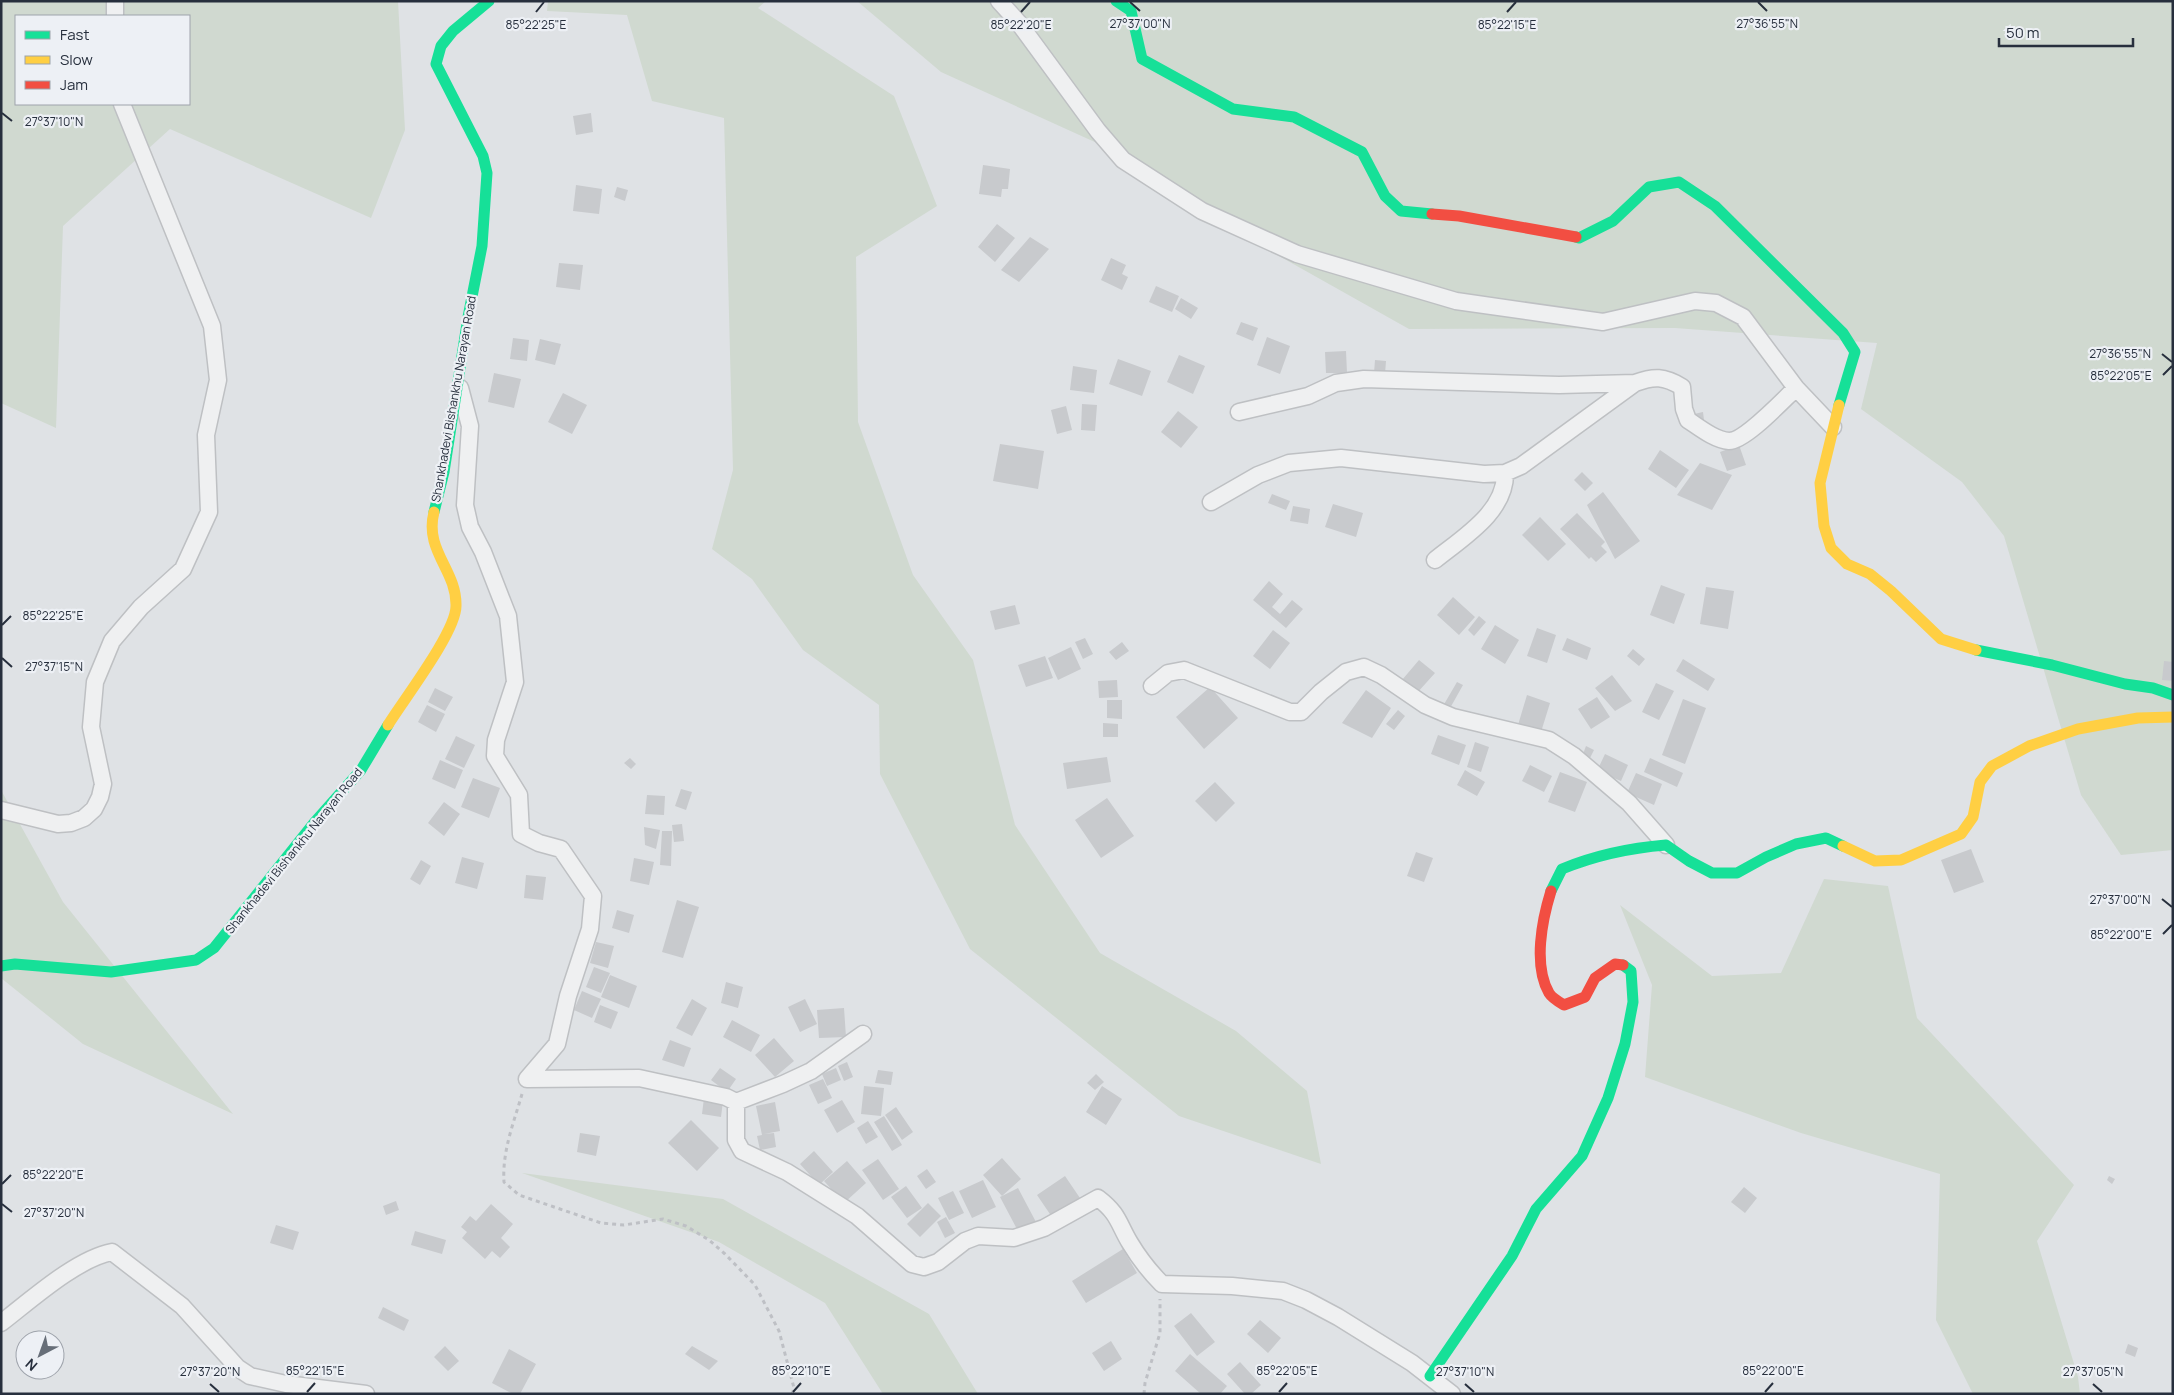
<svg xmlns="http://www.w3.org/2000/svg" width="2174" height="1395" font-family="Manrope,sans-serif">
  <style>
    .green { fill: #d0d9d0; fill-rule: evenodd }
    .building { fill: #c8cacd }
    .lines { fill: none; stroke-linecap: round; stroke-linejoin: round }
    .street-casing { stroke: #bec0c3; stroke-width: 19 }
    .path { stroke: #bec0c5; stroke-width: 3; stroke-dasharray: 4 4; stroke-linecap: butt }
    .street { stroke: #eff0f1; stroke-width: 16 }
    .fast { stroke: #16e098; stroke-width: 11 }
    .slow { stroke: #ffcf43; stroke-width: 11 }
    .jam { stroke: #f24e42; stroke-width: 11 }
    .ticks { fill: none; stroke: #272f3d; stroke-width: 2 }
    .labels { text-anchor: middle; stroke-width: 4.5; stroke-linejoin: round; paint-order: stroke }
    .street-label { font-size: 12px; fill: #272f3d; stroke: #edf0f5 }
    .ticks-label { font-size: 12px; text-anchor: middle; fill: #272f3d; stroke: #edf0f5; stroke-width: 4.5; stroke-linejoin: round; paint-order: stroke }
  </style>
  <rect width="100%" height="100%" fill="#dfe2e5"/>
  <path class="green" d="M1,1H398L405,130L371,218L170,129L63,226L56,428L1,403ZM16,16H189V104H16Z
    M548,1H766L758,8L894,96L937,206L856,257L858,422L913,575L973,660L1015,825L1100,953L1236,1031L1307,1091L1321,1164L1179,1116L970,949L880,774L879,705L803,650L752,579L712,549L733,470L724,118L652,101L627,15L547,11Z
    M857,1H2173V850L2121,855L2081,795L2004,536L1962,482L1861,409L1877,343L1675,328L1409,329L1215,220L1141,163L941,72Z
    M1,790L63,902L233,1114L83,1044L1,978Z
    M1824,879L1888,886L1917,1018L2074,1185L2037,1241L2078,1377L2080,1394H1973L1936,1320L1940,1174L1801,1133L1645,1077L1652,985L1620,905L1712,976L1781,973Z
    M522,1173L723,1199L929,1314L978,1394H883L825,1303L719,1242Z"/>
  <path class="building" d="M591,113L593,132L576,135L573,116Z
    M983,165L1010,169L1008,189H1002L1001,197L979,194Z
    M576,185L602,189L599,214L573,211Z
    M617,187L628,190L625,201L614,197Z
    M997,224L1015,238L995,262L978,247Z
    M1030,237L1049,249L1019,282L1001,270Z
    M1111,258L1126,265L1122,274L1128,277L1122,290L1101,280Z
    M559,263L583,265L580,290L556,287Z
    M1156,286L1179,296L1172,312L1149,302Z
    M1181,298L1198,308L1191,319L1175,309Z
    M1241,322L1258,328L1253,341L1236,334Z
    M1267,337L1290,346L1280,374L1257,365Z
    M513,338L529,340L527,361L510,359Z
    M540,339L561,344L555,365L535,360Z
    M1346,351L1347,373H1326L1325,352Z
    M1179,355L1205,366L1193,394L1167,382Z
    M1118,359L1151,371L1142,396L1109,384Z
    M1375,360L1386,361L1385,374L1374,373Z
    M1073,366L1097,370L1094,393L1070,390Z
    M494,373L521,379L514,408L488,402Z
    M563,393L587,405L572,434L548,422Z
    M1082,404L1097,405L1095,431L1081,430Z
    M1066,406L1072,430L1057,434L1051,410Z
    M1178,411L1198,427L1181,448L1161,432Z
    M1703,412L1704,420L1695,422L1694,414Z
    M1000,444L1044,451L1038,489L993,481Z
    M1739,445L1746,465L1727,471L1720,452Z
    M1660,450L1689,470L1676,488L1648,469Z
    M1700,463L1732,475L1712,510L1677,495Z
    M1582,472L1593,483L1585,491L1574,480Z
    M1603,492L1640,541L1615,559L1587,505Z
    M1272,494L1290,501L1286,510L1268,503Z
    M1333,504L1363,513L1356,537L1325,527Z
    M1293,506L1310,509L1308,524L1290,521Z
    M1577,513L1605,542L1601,546L1607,552L1596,562L1591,557L1589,559L1560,529Z
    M1540,517L1566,544L1548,561L1522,535Z
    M1269,581L1283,594L1272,607L1280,614L1292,600L1303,609L1286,628L1253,600Z
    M1661,585L1685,594L1674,624L1650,615Z
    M1706,587L1734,591L1728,629L1700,624Z
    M1453,597L1475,617L1459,635L1437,615Z
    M1015,605L1020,624L995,630L990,611Z
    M1479,616L1486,622L1474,636L1468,630Z
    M1495,625L1519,640L1505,664L1481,649Z
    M1537,628L1556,635L1547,663L1527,656Z
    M1273,630L1290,643L1270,669L1253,656Z
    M1085,638L1093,654L1083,659L1075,642Z
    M1567,638L1591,648L1587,660L1562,650Z
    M1122,642L1129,651L1116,660L1109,652Z
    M1071,647L1081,669L1058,680L1048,658Z
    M1633,649L1645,659L1639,666L1627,656Z
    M1045,656L1053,678L1026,687L1018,665Z
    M1683,659L1715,679L1708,691L1676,671Z
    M1419,660L1435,673L1417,693L1402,680Z
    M2164,661L2173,662V681L2162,680Z
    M1612,675L1632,701L1615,711L1595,688Z
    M1117,680L1118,697L1099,698L1098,681Z
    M1457,682L1463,685L1449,710L1443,706Z
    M1656,683L1674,691L1659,720L1642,712Z
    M1210,687L1238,718L1204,749L1176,717Z
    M435,688L453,697L445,711L428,702Z
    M1366,690L1391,708L1372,738L1342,723Z
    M1527,695L1550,703L1541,732L1518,725Z
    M1597,697L1610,717L1591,729L1578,709Z
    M1683,699L1706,708L1685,764L1662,755Z
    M1107,700H1122V719L1107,718Z
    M427,705L445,714L436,732L418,722Z
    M1398,710L1405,716L1394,730L1386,724Z
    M1103,723L1118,724V737H1103Z
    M1438,735L1466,745L1459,765L1431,754Z
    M456,736L475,745L464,768L445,759Z
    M1475,742L1489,747L1481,772L1467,767Z
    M1586,746L1594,750L1590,758L1583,754Z
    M1605,754L1628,765L1621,781L1597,771Z
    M1107,757L1111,782L1067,789L1063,763Z
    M630,758L636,764L631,769L624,763Z
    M1650,758L1683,773L1677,787L1644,772Z
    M440,760L463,770L455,789L432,779Z
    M1530,765L1552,776L1544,792L1522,781Z
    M1465,770L1485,782L1477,796L1457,785Z
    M1560,772L1587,782L1575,812L1548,802Z
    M1636,773L1662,784L1654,805L1627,793Z
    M473,778L500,788L489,818L461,807Z
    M1215,782L1235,803L1216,822L1195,801Z
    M681,789L692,792L686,810L675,806Z
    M647,795L665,796L664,815L645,814Z
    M1107,798L1134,836L1101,858L1075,820Z
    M444,802L460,814L444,836L428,823Z
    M682,824L684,841L674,842L672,825Z
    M644,827L660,830L656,849L645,845Z
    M662,831H672L671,866L660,865Z
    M1971,849L1984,882L1954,893L1941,860Z
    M1416,852L1433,858L1424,882L1407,876Z
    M462,857L484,863L477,889L455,883Z
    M634,858L654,862L649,885L630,881Z
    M421,860L431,866L420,885L410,879Z
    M526,875L546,877L543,900L524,898Z
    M677,900L699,907L683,958L662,952Z
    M617,910L634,915L629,933L612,928Z
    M596,942L614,946L608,968L590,963Z
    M594,967L610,973L601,993L586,987Z
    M610,975L637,986L629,1008L601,997Z
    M726,982L743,987L738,1008L721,1003Z
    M582,991L601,999L592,1018L574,1010Z
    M692,999L707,1008L692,1036L676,1028Z
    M805,999L817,1024L800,1032L788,1007Z
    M600,1005L618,1012L611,1029L594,1022Z
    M844,1008L846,1037L819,1038L817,1010Z
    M732,1020L760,1035L751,1052L723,1037Z
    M774,1038L794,1061L775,1077L755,1055Z
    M670,1040L691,1048L684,1067L662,1060Z
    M847,1062L853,1077L844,1081L838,1066Z
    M720,1068L736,1079L727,1092L711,1080Z
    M836,1068L841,1080L827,1086L822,1074Z
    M878,1070L893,1072L891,1085L875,1083Z
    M1096,1074L1104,1082L1095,1090L1087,1083Z
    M823,1079L832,1098L818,1104L809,1085Z
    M864,1086L884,1088L881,1116L861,1114Z
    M1102,1086L1122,1099L1106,1125L1086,1112Z
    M704,1098L723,1101L721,1117L702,1114Z
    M842,1100L855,1122L837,1133L824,1110Z
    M775,1102L780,1131L764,1134L774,1133L776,1147L760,1150L757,1136L762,1135L756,1106Z
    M896,1107L913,1132L902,1140L885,1115Z
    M884,1116L902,1145L892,1151L874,1122Z
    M691,1120L719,1148L697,1171L668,1143Z
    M868,1121L878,1137L866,1144L857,1128Z
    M580,1133L600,1136L596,1156L577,1152Z
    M814,1151L833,1172L819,1185L800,1164Z
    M1002,1158L1021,1179L1002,1196L983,1175Z
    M878,1159L899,1189L883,1200L862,1170Z
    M847,1161L866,1183L844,1203L824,1181Z
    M927,1169L936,1182L926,1189L917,1176Z
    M1065,1176L1082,1201L1054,1220L1037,1195Z
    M2109,1176L2115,1179L2112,1184L2107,1180Z
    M983,1180L996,1207L972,1218L959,1191Z
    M906,1186L922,1208L907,1218L891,1197Z
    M1744,1187L1757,1198L1745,1213L1731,1202Z
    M1018,1188L1036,1222L1018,1231L1000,1197Z
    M953,1191L964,1213L949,1220L938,1198Z
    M396,1201L399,1210L386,1215L383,1206Z
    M928,1203L941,1216L920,1237L907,1224Z
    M491,1204L513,1224L501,1238L510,1247L500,1258L492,1251L485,1259L462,1238L467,1232L461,1227L470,1216L476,1221Z
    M946,1217L955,1233L945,1238L937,1222Z
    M276,1225L299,1232L293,1250L270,1243Z
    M415,1231L446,1240L442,1254L411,1245Z
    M1123,1249L1137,1273L1086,1303L1072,1281Z
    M383,1307L409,1320L404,1331L378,1318Z
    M1191,1313L1215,1342L1197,1356L1174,1326Z
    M1260,1320L1281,1338L1268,1353L1247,1334Z
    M1111,1341L1122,1359L1104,1371L1092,1353Z
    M2128,1344L2138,1348L2135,1357L2125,1353Z
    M445,1346L459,1361L448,1371L434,1357Z
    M692,1346L718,1361L709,1370L685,1354Z
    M509,1349L536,1364L520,1394H513L492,1383Z
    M1190,1354L1227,1386L1220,1394H1201L1175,1371Z
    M1240,1362L1261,1385L1251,1394H1245L1227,1374Z"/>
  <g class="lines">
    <defs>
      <path id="street" d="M115,1V16
        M999,1L1018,22L1098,131L1123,160L1202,211L1297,254L1456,301L1603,322L1695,301L1716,303L1743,317L1796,388L1833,427
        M460,388L470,426L465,505L470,527L483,552L508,616L515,682L496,740L495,756L519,795L521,834L539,843L561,849L593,896L590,929L568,996L557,1044L527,1079
        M1239,412L1308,396L1336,383L1364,379L1559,385L1635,383
        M1211,502L1258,475L1289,463L1341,458L1484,474L1505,473L1521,466L1635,383C1654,376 1664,376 1682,387L1684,409L1688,420C1700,428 1715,440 1729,441C1745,441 1783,400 1796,388
        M1435,560C1462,538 1506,512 1505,473
        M1152,686L1168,673L1184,670L1290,712H1301L1321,692L1346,672L1364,667L1381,675L1425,705L1453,717L1549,740L1574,756L1629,803L1666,845
        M1,810L58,824L71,823L84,818L94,809L100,797L103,784L91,727L95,682L112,641L141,607L183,569L209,512L206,435L218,380L212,326L122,104
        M527,1079L639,1078L726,1097L736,1102V1140L742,1151L787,1172L857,1216L912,1264L924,1267L938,1262L965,1241L978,1236L1014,1238L1044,1228L1098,1198C1119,1214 1118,1223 1130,1243C1139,1258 1149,1271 1162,1284L1232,1286L1283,1291L1306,1300L1338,1317L1412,1363L1452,1394
        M736,1102L783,1084L811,1071L863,1034
        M1,1323C31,1300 76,1259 112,1252L182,1306L238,1368L250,1376L286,1384L366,1394"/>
    </defs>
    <use href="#street" class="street-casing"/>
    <path class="path" d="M522,1094C514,1122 502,1151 504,1182L519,1195L601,1223L624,1225L663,1219L686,1226L709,1240L725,1254L755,1285L779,1331L794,1388L792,1394
      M1144,1394L1145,1383L1160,1333V1299"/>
    <use href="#street" class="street"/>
    <path class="fast" d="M1116,1L1131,11L1142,59L1233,109L1294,117L1362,152L1385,196L1401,211L1432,214
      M1576,237L1579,238L1613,221L1649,187L1679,182L1715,206L1843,333L1855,352L1839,405
      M434,512L444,472L468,317L482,246L487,173L483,156L436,64L441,46L453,31L489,1
      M1976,650L2052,665L2125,684L2153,688L2173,695
      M1551,891L1562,869C1596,855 1629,848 1666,845L1689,861L1712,873H1737L1766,857L1796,844L1826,838L1843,846
      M1,966L15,964L111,972L196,960L214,948L314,823L361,770L388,725
      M1430,1376L1512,1256L1536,1209L1582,1156L1608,1098L1625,1044L1633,1002L1631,971L1623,965"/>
    <path class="slow" d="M1839,405L1820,483L1824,526L1831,548L1847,564L1870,574L1891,591L1941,639L1976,650
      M388,725C404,699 456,632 456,606C457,570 424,551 434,512
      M1843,846L1875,861L1901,860L1961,834L1973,817L1980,782L1992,766L2029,746L2078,729L2138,718L2173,717"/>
    <path class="jam" d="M1432,214L1459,216L1576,237
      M1551,891C1542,920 1533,965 1549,993C1552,998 1559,1002 1564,1005L1585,997L1595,978L1615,964L1623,965"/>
  </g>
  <path class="ticks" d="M1130,2L1140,11M1758,2L1767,11M536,12L544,2M1021,12L1030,2M1507,12L1516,2M2,113L12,121M2162,354L2172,362M2163,375L2172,366M2,625L11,616M2,658L12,667M2162,899L2172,907M2163,934L2172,925M2,1184L11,1175M2,1204L12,1212M210,1384L219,1392M1465,1384L1474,1392M2093,1384L2102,1392M307,1392L315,1383M793,1392L801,1383M1279,1392L1287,1383M1765,1392L1773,1383"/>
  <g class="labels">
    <g class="street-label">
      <text transform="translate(454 399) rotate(-80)" y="4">Shankhadevi Bishankhu Narayan Road</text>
      <text transform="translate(294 851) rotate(-51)" y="4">Shankhadevi Bishankhu Narayan Road</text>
    </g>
  </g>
  <g class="ticks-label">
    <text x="1767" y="28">27°36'55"N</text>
    <text x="1140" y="28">27°37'00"N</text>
    <text x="536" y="29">85°22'25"E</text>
    <text x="1021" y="29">85°22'20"E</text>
    <text x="1507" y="29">85°22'15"E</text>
    <text x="54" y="126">27°37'10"N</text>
    <text x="2120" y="358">27°36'55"N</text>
    <text x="2121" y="380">85°22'05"E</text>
    <text x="53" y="620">85°22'25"E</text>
    <text x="54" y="671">27°37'15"N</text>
    <text x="2120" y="904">27°37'00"N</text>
    <text x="2121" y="939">85°22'00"E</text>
    <text x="53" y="1179">85°22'20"E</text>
    <text x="54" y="1217">27°37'20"N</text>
    <text x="315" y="1375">85°22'15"E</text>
    <text x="801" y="1375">85°22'10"E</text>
    <text x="1287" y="1375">85°22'05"E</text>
    <text x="1773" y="1375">85°22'00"E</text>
    <text x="210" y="1376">27°37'20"N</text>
    <text x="1465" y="1376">27°37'10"N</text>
    <text x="2093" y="1376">27°37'05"N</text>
  </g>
  <rect width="2174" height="1395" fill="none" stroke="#272f3d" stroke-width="5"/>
  <rect x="15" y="15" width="175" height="90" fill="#edf0f5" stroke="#9ea3ab"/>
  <rect x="25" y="31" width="25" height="8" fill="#16e098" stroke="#9ea3ab"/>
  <text x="60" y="40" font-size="15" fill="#272f3d">Fast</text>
  <rect x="25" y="56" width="25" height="8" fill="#ffcf43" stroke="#9ea3ab"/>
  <text x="60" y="65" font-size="15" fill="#272f3d">Slow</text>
  <rect x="25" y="81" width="25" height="8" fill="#f24e42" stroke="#9ea3ab"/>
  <text x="60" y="90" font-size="15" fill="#272f3d">Jam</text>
  <g transform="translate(40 1355) rotate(221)"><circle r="24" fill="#edf0f5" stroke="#9ea3ab"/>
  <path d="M0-4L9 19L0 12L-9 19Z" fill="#676e78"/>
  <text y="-8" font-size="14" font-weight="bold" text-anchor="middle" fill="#272f3d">N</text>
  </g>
  <path d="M1999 38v8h134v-8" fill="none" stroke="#272f3d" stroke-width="2.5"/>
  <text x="2006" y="38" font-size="15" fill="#272f3d" stroke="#edf0f5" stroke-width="4" paint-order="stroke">50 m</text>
</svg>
